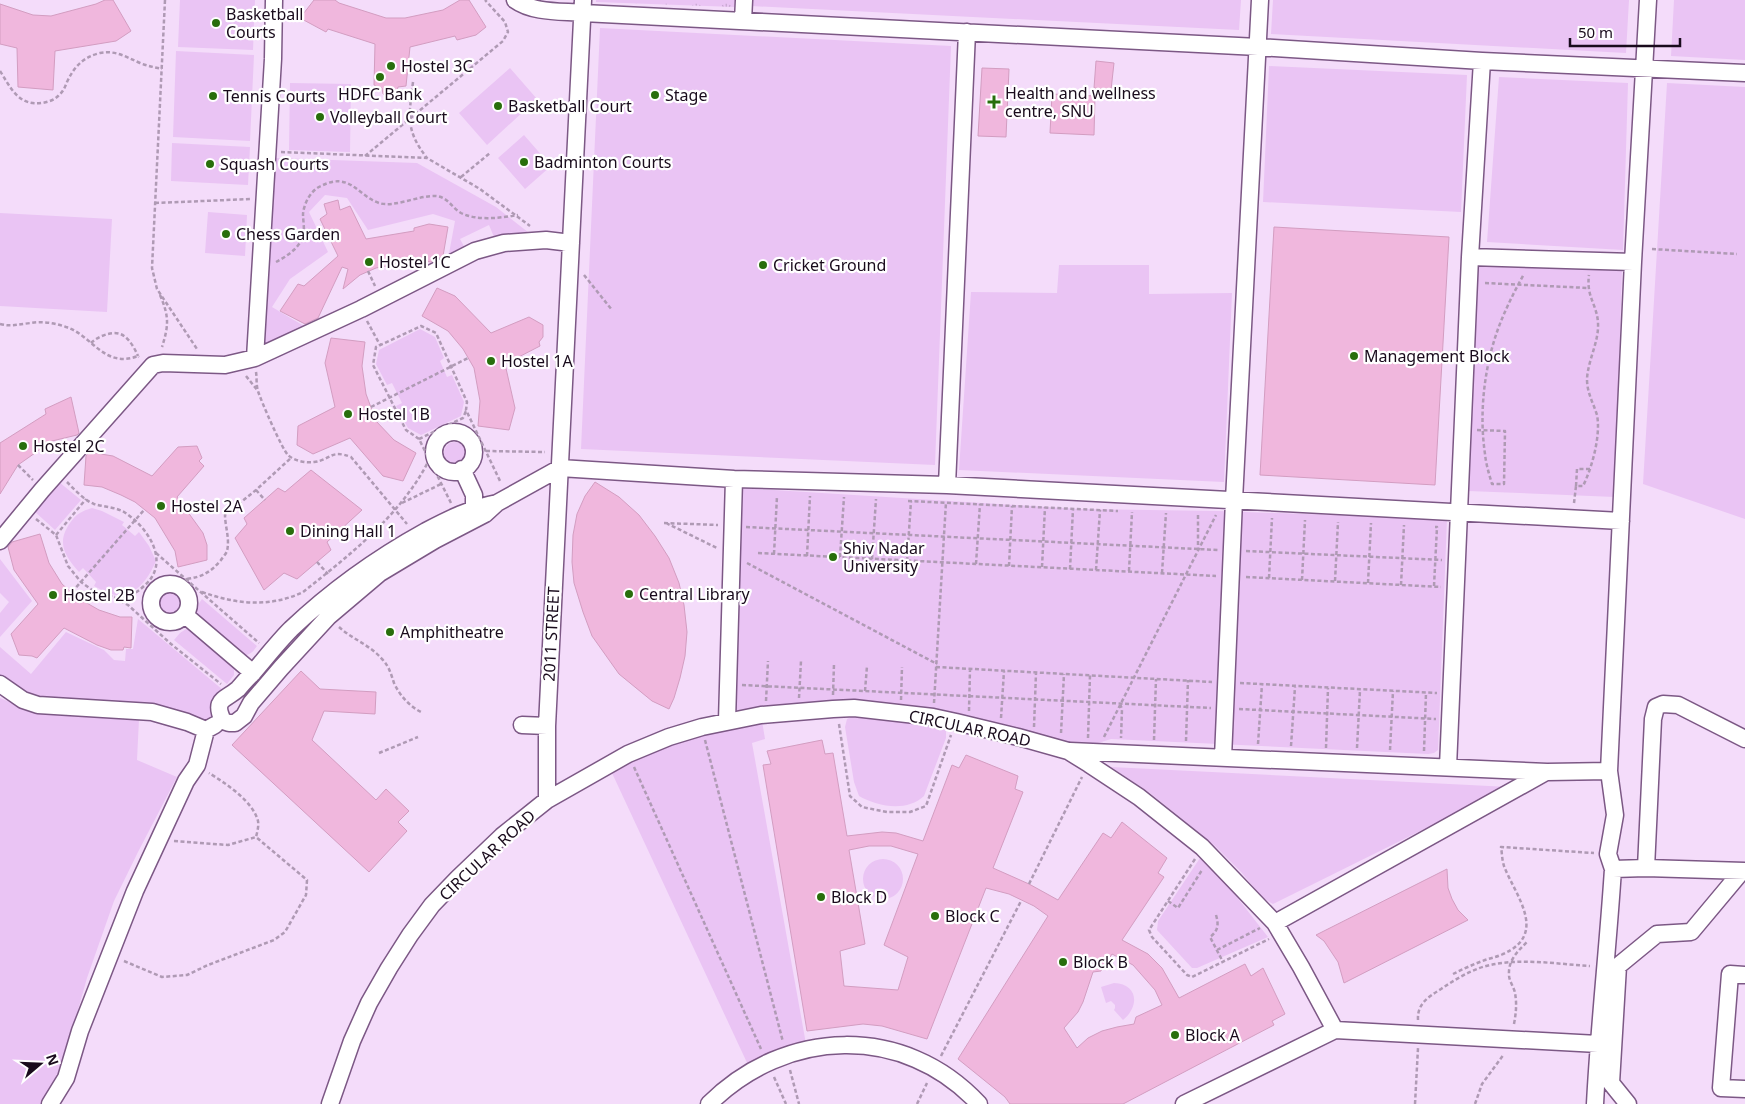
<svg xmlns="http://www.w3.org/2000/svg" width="1745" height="1104" font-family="'Noto Sans',sans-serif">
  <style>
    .grass { fill: #eac4f4 }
    .park { fill: url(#park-tufts) }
    .building { fill: #f0b7dd; stroke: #d39dc1; fill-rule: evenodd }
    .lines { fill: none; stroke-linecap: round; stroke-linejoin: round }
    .minor-casing { stroke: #7c5885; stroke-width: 19 }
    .path { stroke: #af9ab4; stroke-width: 2.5; stroke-dasharray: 4 2.5; stroke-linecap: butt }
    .minor { stroke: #fff; stroke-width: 16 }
    .poi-dot { fill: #286e0c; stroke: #fff; stroke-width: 2 }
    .labels { text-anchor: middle; stroke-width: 4.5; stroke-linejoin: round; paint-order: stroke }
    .poi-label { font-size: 16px; fill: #190b1c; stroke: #fff; text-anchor: start }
    .street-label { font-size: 16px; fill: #190b1c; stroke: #fff }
  </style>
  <defs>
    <pattern id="park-tufts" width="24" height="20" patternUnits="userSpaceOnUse" patternTransform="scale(1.25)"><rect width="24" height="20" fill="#eac4f4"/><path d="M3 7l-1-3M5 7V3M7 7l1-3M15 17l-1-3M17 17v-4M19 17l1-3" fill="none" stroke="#c8a7d1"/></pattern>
  </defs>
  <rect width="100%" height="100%" fill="#f4dcfa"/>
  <path class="grass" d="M180,0H255L253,50L178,47Z
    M752,0H1241L1239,30L751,6Z
    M1273,0H1629L1626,53L1271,34Z
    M1674,0H1745V60L1671,56Z
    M600,28L951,46L935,465L581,449Z
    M176,51L254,55L250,141L173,137Z
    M1269,66L1467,75L1461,212L1263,202Z
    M510,68L537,99L487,145L459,113Z
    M1499,77L1628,83L1623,250L1487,242Z
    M290,83L351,84L350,152L289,150Z
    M1667,83L1745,87V519L1643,484Z
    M524,135L551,166L525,189L498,158Z
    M172,143L250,147L248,185L171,181Z
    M276,158L417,163L496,207L533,236L494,237L489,225L460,239L466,250L448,259L455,221L433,214L368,230L347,198L325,195L309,212L328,252L290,279L272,307L309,329L263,350Z
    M208,212L247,215L245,256L205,253Z
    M0,213L112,219L107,312L0,306Z
    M1476,264L1622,270L1615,497L1468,491Z
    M1059,265H1149V294L1232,293L1224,482L959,470L971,292L1057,293Z
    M420,329L435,337L444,358L440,361L447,377L452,375L464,402L461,416L421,435L408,428L396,406L402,403L392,383L387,385L376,364L379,350Z
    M444 453a11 11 0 1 1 22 0a11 11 0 1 1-22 0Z
    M59,482L81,500L55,530L34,511Z
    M741,488L1079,509L1218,511L1447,519L1438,750L1434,753L1428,754L1111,739L1095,744L1048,742L1034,735L968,715L910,705L856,700L736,710Z
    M92,508L102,511L124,522L122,525L135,536L139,532L149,546L156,561C149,577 137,597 116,595C109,594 100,589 94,586L96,582L83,568L79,572C65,556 56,543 70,523C76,514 82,511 92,508Z
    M0,559L32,601L0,637V613L9,602L0,593Z
    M160 603a11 11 0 1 1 22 0a11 11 0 1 1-22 0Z
    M202,599L257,646C252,653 249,656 240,655L195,616L194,611Z
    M138,619L223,690C216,698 209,705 212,716L206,724L25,695L0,677V647L31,674L66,632L104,650L114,660L125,661L126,649H133Z
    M186,629L192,631L234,669V675L227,684L174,640L180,633Z
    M0,698L27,709L139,719L137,760L177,777L138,852L114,901L87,978L63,1063L42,1104H0Z
    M853,716L942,726L946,730V738L924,796C907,812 878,807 859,796L854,782L845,727L847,719Z
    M762,721L765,739L752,743L806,1044L749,1067L612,773C620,768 627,761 635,758C674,739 719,727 762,721Z
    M1111,767L1509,787L1273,904L1263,898L1241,872L1215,846L1150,793Z
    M1200,858L1233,892L1268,937L1197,968H1192L1157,930L1158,921Z
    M863 879a20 20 0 1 1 40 0a20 20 0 1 1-40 0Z
    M1114,983C1138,984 1140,1006 1123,1020L1114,1010L1115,1008V1005L1111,1001L1106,1003L1101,987Z"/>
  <path class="park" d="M596,0H735L734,7L596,2Z"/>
  <path class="building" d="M105,0H113L131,31L116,41L55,51L53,90L18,87L17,48L0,44V4L33,15L51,16L96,4Z
    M314,0H335L339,3L386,18H405L443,10L460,0H469L486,27L476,35L457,40L455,36L410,47L406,86L398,87L396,95L388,98L383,94L382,88L374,85L375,44L328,29L326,32L300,18Z
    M1096,61L1114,63L1111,90L1094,88Z
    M982,68L1009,69L1006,137L978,136Z
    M1052,94L1095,96L1094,135L1050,133Z
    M338,200L340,210L350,206L366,239L414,231V228L429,224L448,227L443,256L431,262L418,260L376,268L360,275L343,289L348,269L342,267L318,318L305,324L280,311L298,284L304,286L338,256L320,219L327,214L324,204Z
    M1274,227L1449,237L1435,485L1260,475Z
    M437,288L455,296L491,333L529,317L543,325V337L539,342L540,346L505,364L515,408L509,430L478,426L480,401L474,368L463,349L448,331L422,316Z
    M331,338L365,342L362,366L366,394L376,421L394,440L416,453L403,481L383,476L350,438L313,454L297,445L298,426L335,407L325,363Z
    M71,397L79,433L77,435L52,441L18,465L0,494V443L46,414L45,409Z
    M197,446L202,458L199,461L204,466L177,497L203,533L207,545V560L178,567L175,551L155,518L135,502L121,495L102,487L84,485L86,456L89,452L113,456L152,476L178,447Z
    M311,470L362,510L327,542L331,550L297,579L284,573L264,590L235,538L247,524L244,518L278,488L285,492Z
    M595,482L619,497L639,515L655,536L669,558L679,583L684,605L687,632L685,656L680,678L674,698L669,709L652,701L619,674L592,636L583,612L574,583L572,562L573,535L577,514L585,496Z
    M40,534L49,563L62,584L78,598L99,610L120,617H132L131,648L124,647L123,650H111L97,645L64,628L37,658L32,656L19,655L11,634L38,604L14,570L8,547L12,542Z
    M301,671L320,689L376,692L375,714L324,711L312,740L376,800L386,789L409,811L398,822L407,831L369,872L232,745Z
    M822,740L825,754L833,753L847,836L882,832L896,833L923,841L952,765L959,768L966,755L1018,776L1015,789L1023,792L993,868L1029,884L1058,900L1103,833L1111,838L1122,822L1167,858L1158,873L1164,877L1122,940L1148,954L1162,968L1179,998L1245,964L1251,976L1263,968L1285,1014L1272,1021L1274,1025L1123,1104H1010L1005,1097L958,1059L1048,916L1034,906L1009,894L986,888L927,1039L882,1026L863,1024L807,1031L763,765L771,764L767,751ZM869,846H891L918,854L884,945L908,957L898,990L844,986L840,951L865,944L849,850ZM1112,954L1133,965L1155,990L1162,1005L1136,1017L1134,1024L1117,1027L1102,1031L1088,1038L1077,1048L1064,1028L1078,1012L1083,1002L1093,972L1101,971Z
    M1447,869L1448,888L1452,899L1458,910L1468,920L1344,983L1338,962L1324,941L1316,935Z"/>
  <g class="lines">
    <defs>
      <path id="minor" d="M515,0C533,13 561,11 583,13L1258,47L1482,61L1745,73
        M743,21L744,0
        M1470,257L1633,262
        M255,358L273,59L274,0
        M434 452a20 20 0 1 1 40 0a20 20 0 1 1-40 0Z
        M462,469L474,495V508
        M947,485L967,32
        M497,503C471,508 449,519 426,531C377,558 331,591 291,629C277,643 264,660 251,675C246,679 242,685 238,689C224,701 213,699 223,721L229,723H235L244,716L251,703L281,668L328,617L380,573L435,540L485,514L497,503L560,468L734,479L947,485L1621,521
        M0,541L42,490L153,365L163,363L225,365L255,358L361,309L475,251L504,243L546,240L571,243
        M151 603a19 19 0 1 1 38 0a19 19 0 1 1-38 0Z
        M185,615L253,673
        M0,684L23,700L38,705L152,712L187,722L206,730L215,725
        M727,721L734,479
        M522,725L547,726
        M1070,751L1547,772L1609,771
        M1223,758L1234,500L1260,0
        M1448,767L1470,257L1482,61
        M547,800V726L583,0
        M1646,868L1653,719L1656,707L1663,704L1678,705L1745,739
        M1613,869L1646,868L1745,871
        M1275,923L1546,772
        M1745,975L1730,974L1721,1088L1745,1089
        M50,1104L66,1078L80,1031L135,891L186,781L197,765L206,730
        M330,1104L352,1041L369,1003L389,968L410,935L432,905L458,878L502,836L547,800L628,754L669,737L702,727L761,715L833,709L854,708L933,717L956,722L1018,737L1068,751L1089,764L1139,797L1202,847L1275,923L1301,967L1335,1030
        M709,1104C785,1028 904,1023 979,1104
        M1184,1104L1335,1030L1598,1044
        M1595,1104C1599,1026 1608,947 1613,869L1608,854L1615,815L1609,771L1633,262L1648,0
        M1628,1104L1611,1083L1618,966L1657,934L1691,932L1742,871"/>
    </defs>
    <use href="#minor" class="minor-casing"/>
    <path class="path" d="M165,0L152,268L157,289L197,349
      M0,71C11,88 18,106 42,103C48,102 55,100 59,95C63,92 65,87 67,82C74,67 83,57 100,53C116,50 126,57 140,63C147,66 154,67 162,69
      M413,82C409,116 405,130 427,158
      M281,152L427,158L480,189L530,226
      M365,156L503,41L508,32L505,22L485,0
      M461,177L490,153
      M155,203L251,199
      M1652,249L1737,254
      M276,262C286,257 299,248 303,237C305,229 303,221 303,214C304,203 311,190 321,186C350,171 358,196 379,203C394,208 419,195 436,196C448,197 452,208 461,213C477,221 500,218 518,215
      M368,271L375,286
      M584,275L612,310
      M1485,283L1588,288
      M160,295C169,316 169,325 162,347
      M367,321L380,345
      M0,324C11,327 20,324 31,323C42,321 55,323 66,327C92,335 104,369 138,356L139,357
      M91,343C98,336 115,329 124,336C130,340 135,349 138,356
      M256,372C257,378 256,385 258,391C261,401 282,449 288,455C294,461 306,463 314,462C331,460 330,449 351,457L407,524
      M246,376L258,391
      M371,407L468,358
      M1477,430L1505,431L1504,484H1492C1489,474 1486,464 1485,454C1479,414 1484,368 1498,329C1505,310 1514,292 1524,274
      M419,439L463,418L466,411
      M486,451L545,452
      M18,465L33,480
      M67,482C75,490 84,500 94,504C104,507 115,507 124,512C148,527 171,562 145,585C136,594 127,598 114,597
      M1576,486L1577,469H1590
      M256,490L265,500
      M908,501L1118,511
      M402,503L441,484
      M451,503L419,439L406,430L373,365L376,347L421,326L436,333L467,402L466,410L501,483
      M1574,503L1576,486H1583C1592,468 1601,435 1597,415C1593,402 1587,393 1587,379C1588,360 1599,342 1598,323C1597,304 1586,297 1589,275
      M1198,515V548
      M36,519L56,535L68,566L81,582L95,592L113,597L128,605L171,644L221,684
      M664,523L718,525
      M666,523L717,548
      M746,527L1218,550
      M56,535L86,499
      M1246,551L1442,560
      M156,553L259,643
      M758,553L1216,576
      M774,554L777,496
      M807,556L810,496
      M840,557L844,497
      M872,559L876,499
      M907,561L911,501
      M317,562L328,574
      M747,563L937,664
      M976,564L980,504
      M1009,566L1012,506
      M1042,567L1045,507
      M1070,569L1073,509
      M1096,570L1100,510
      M1129,571L1132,512
      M1162,573L1166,513
      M1246,577L1441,587
      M1269,578L1272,518
      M187,579C202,577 211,572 221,560C223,557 226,554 227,551C230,539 225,526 225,515L256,490L292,457
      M1302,580L1305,520
      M1335,581L1338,522
      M1368,583L1371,523
      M1401,585L1404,525
      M1434,586L1437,527H1435
      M72,592L144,510
      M202,592C235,604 270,608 303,592C350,555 402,514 429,460
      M339,627C352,639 370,645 382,659C389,666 391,674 394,683C400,696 410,707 423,713
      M936,667L1212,682
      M1240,683L1437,693
      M742,685L1211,708
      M865,691L867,666
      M833,695L834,664
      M799,698L801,661
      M901,700L902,667
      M766,701L768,661
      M934,703L946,502
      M1120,704L1122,709L1121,738
      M1239,709L1436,719
      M969,711L970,669
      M1001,718L1004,671
      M839,724L850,796L862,807L887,812H910L926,806L951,735
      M1034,727L1036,673
      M1061,733L1064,674
      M1104,737L1216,515
      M1088,738L1090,675
      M705,740L783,1042
      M1154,740L1156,679
      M1186,741L1188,680
      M1258,744L1262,684
      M1291,746L1295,687
      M1326,748L1328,688
      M1357,748L1360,690
      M1390,750L1393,691
      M1424,751L1426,693
      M379,753L418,737
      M634,767L761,1049
      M174,841L228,845L256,837
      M1195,859L1149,930L1152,937L1187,975L1192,977L1269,939
      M1029,884L1082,777
      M1168,901L1178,908L1202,870
      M1216,915C1219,925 1218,931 1210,937L1223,962
      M1217,950L1260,928
      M124,961L162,977L187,975L208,965L274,940L285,932L306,895L307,880L256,837C257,833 259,826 258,821C253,801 225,783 209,773
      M1453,974C1463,969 1474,964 1485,960C1491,958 1497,957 1503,954C1549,934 1515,895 1504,866C1502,860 1502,853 1501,847L1594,853
      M1418,1020C1417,1004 1428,997 1441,989C1456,979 1472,969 1490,965C1521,958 1557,964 1590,966
      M1514,1024C1516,1013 1517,1004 1515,993C1514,987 1509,981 1509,975C1508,960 1518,951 1527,942
      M941,1056L1021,901
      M790,1070L799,1104
      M774,1077L786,1104
      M917,1104L927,1083
      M1415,1104L1418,1048
      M1475,1104L1482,1084L1504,1054"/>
    <use href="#minor" class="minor"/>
  </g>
  <g class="poi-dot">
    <circle cx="216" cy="23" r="5"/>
    <circle cx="391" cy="66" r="5"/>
    <circle cx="380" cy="77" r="5"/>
    <circle cx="655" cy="95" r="5"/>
    <circle cx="213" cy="96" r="5"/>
    <path d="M991.5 94.5h5v5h5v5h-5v5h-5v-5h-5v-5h5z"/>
    <circle cx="498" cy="106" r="5"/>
    <circle cx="320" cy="117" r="5"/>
    <circle cx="524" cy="162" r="5"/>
    <circle cx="210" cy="164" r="5"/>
    <circle cx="226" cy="234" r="5"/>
    <circle cx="369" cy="262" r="5"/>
    <circle cx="763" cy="265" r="5"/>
    <circle cx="1354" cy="356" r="5"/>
    <circle cx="491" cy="361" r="5"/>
    <circle cx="348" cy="414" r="5"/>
    <circle cx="23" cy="446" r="5"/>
    <circle cx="161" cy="506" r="5"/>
    <circle cx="290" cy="531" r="5"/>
    <circle cx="833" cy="557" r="5"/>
    <circle cx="629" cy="594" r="5"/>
    <circle cx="53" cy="595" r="5"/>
    <circle cx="390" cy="632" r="5"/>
    <circle cx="821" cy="897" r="5"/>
    <circle cx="935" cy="916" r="5"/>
    <circle cx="1063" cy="962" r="5"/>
    <circle cx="1175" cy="1035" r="5"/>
  </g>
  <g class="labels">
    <g class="poi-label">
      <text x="226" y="20">Basketball<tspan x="226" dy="18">Courts</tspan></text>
      <text x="401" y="72">Hostel 3C</text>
      <text x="1005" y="99">Health and wellness<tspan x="1005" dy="18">centre, SNU</tspan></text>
      <text x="380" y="100" text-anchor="middle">HDFC Bank</text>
      <text x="665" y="101">Stage</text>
      <text x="223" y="102">Tennis Courts</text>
      <text x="508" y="112">Basketball Court</text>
      <text x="330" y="123">Volleyball Court</text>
      <text x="534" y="168">Badminton Courts</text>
      <text x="220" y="170">Squash Courts</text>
      <text x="236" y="240">Chess Garden</text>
      <text x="379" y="268">Hostel 1C</text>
      <text x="773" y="271">Cricket Ground</text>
      <text x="1364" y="362">Management Block</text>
      <text x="501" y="367">Hostel 1A</text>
      <text x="358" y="420">Hostel 1B</text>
      <text x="33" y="452">Hostel 2C</text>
      <text x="171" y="512">Hostel 2A</text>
      <text x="300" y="537">Dining Hall 1</text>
      <text x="843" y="554">Shiv Nadar<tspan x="843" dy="18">University</tspan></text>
      <text x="639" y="600">Central Library</text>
      <text x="63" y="601">Hostel 2B</text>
      <text x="400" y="638">Amphitheatre</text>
      <text x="831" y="903">Block D</text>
      <text x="945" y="922">Block C</text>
      <text x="1073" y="968">Block B</text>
      <text x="1185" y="1041">Block A</text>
    </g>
    <g class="street-label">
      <text transform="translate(551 634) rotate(-87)" y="6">2011 STREET</text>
      <text transform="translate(970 728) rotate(12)" y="6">CIRCULAR ROAD</text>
      <text transform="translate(487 855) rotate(-43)" y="6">CIRCULAR ROAD</text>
    </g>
  </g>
  <g transform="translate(40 1064) rotate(71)" stroke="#ffffff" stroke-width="4" paint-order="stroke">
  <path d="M0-4L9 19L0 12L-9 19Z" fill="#190b1c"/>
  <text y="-8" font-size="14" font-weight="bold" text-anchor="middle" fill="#190b1c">N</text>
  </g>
  <path d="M1570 38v8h110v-8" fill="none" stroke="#190b1c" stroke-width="2.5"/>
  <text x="1578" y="38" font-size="15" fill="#190b1c" stroke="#ffffff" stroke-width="4" paint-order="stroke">50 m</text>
</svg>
